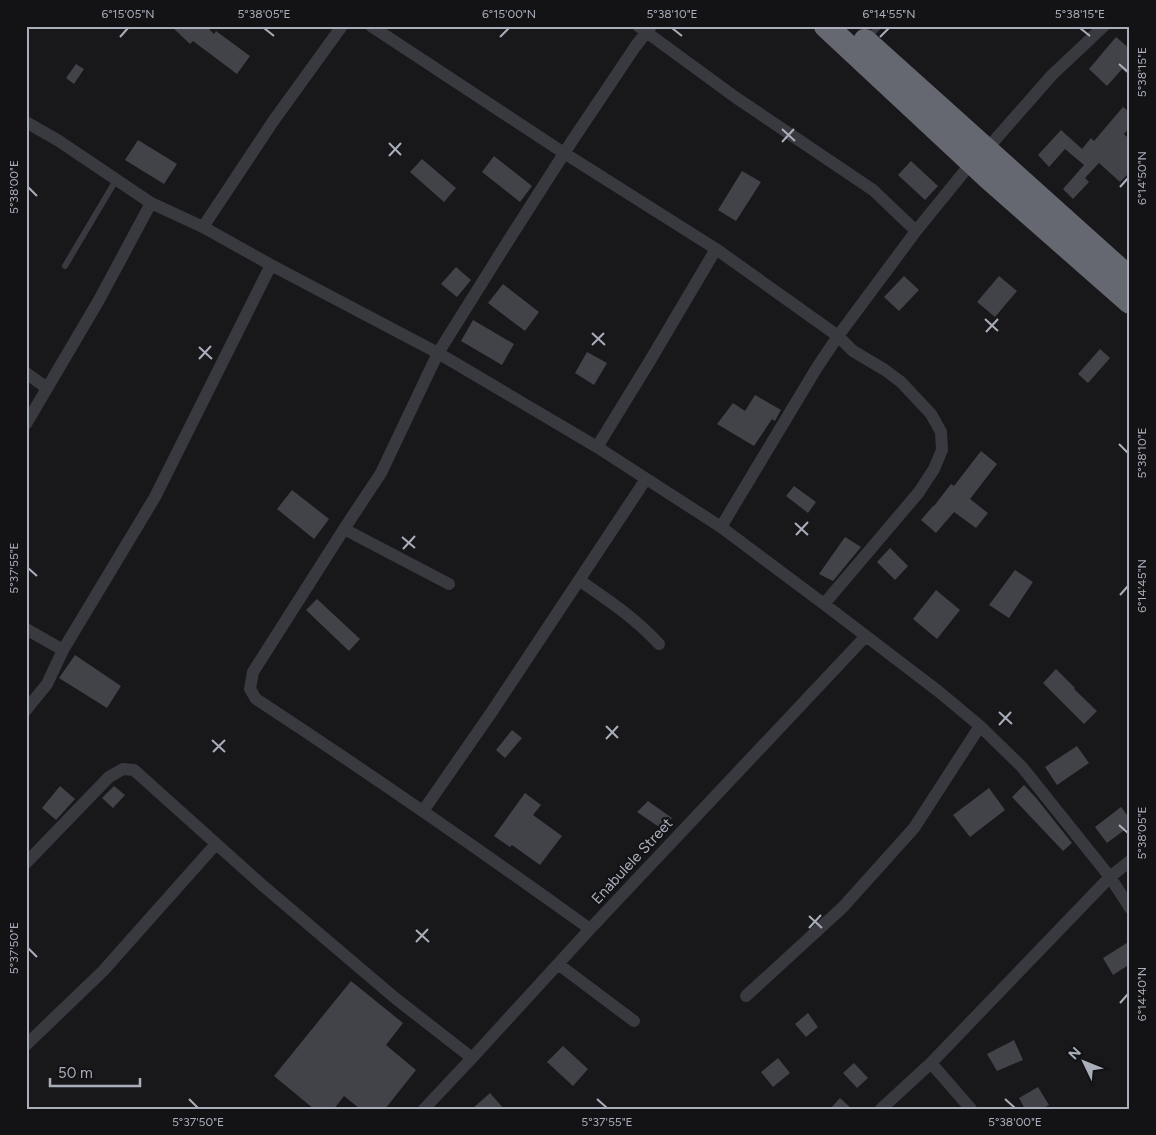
<svg xmlns="http://www.w3.org/2000/svg" width="1156" height="1135" font-family="Figtree,sans-serif">
  <style>
    .building { fill: #424348 }
    .lines { fill: none; stroke-linecap: round; stroke-linejoin: round }
    .lane { stroke: #393940; stroke-width: 6 }
    .street { stroke: #393940; stroke-width: 12 }
    .highway { stroke: #656771; stroke-width: 24 }
    .ticks { fill: none; stroke: #aaaebb; stroke-width: 2 }
    .labels { text-anchor: middle; stroke-width: 4.5; stroke-linejoin: round; paint-order: stroke }
    .street-label { font-size: 15px; fill: #aaaebb; stroke: #131316 }
    .neatline { fill: none; stroke: #aaaebb; stroke-width: 2 }
    .ticks-label { font-size: 12px; text-anchor: middle; fill: #aaaebb }
  </style>
  <rect width="100%" height="100%" fill="#18181b"/>
  <path class="building" d="M171,26H206L214,34L216,31L250,56L237,74L193,41L190,44Z
    M1116,37L1130,49V76L1122,69L1107,86L1089,69Z
    M76,64L84,69L74,84L66,78Z
    M1123,107L1130,112V127L1124,134L1130,140V172L1120,182L1099,163L1085,178L1089,182L1073,199L1063,189L1084,165L1065,149L1049,167L1038,155L1061,130L1082,149L1091,138L1094,141Z
    M138,140L177,164L164,184L125,160Z
    M494,156L532,186L520,202L482,172Z
    M422,159L456,188L444,202L410,172Z
    M911,161L938,186L925,200L898,175Z
    M742,171L761,182L736,221L718,210Z
    M456,267L471,280L457,297L441,284Z
    M904,276L919,290L899,311L884,297Z
    M999,276L1017,291L995,317L977,302Z
    M503,284L539,312L525,331L488,303Z
    M473,320L514,344L502,365L461,341Z
    M1100,349L1110,358L1088,383L1078,374Z
    M587,352L607,363L594,385L575,373Z
    M755,395L781,410L775,421L772,419L754,446L717,424L733,403L745,411Z
    M981,451L997,464L970,499L988,513L976,528L954,512L936,533L921,520L933,506H934L951,484L954,486Z
    M794,486L816,502L808,513L786,496Z
    M292,490L329,519L314,539L277,509Z
    M845,537L861,547L833,581L819,574Z
    M890,548L908,566L895,580L877,562Z
    M1015,570L1033,582L1009,618L989,605Z
    M936,590L960,610L937,639L913,619Z
    M317,599L360,639L349,651L306,610Z
    M75,655L121,686L107,708L59,678Z
    M1056,669L1075,688L1074,689L1097,711L1084,724L1043,683Z
    M512,730L522,738L505,758L496,750Z
    M1077,746L1089,763L1057,785L1045,767Z
    M1024,785L1037,799L1072,843L1063,851L1012,797Z
    M60,786L75,799L56,820L42,808Z
    M114,786L125,795L113,808L102,798Z
    M989,788L1005,810L970,837L953,815Z
    M525,793L541,805L533,815L562,836L540,865L512,845L510,847L494,836Z
    M648,801L672,818L662,829L637,812Z
    M1121,807L1130,819V826L1107,843L1095,827Z
    M1130,941V964L1113,975L1103,958Z
    M351,981L403,1023L386,1045L416,1070L385,1109H360L344,1096L334,1109H314L274,1076Z
    M808,1013L818,1027L806,1037L795,1024Z
    M1014,1040L1023,1060L997,1071L987,1054Z
    M563,1046L588,1069L573,1086L547,1062Z
    M778,1058L790,1073L773,1087L761,1072Z
    M854,1063L868,1078L857,1088L843,1073Z
    M1038,1087L1049,1105L1042,1109H1025L1019,1098Z
    M490,1093L504,1109H472Z
    M840,1098L852,1109H830Z"/>
  <g class="lines">
    <path class="lane" d="M868,38L879,26
      M65,266L116,180"/>
    <path class="street" d="M371,26L564,153L716,249
      M638,26L735,97L873,190L916,231
      M26,122L59,141L151,203L203,227L271,265L438,353L597,447L721,527L824,604L938,691L980,726L1022,767L1110,877L1130,908
      M203,227L274,120L342,26
      M26,373L47,388
      M26,424L99,300L151,203
      M597,447L648,364L716,249L838,336L853,351L885,370L901,382L931,414L941,432L942,450L934,469L919,492L824,604
      M721,527L816,369L838,336L916,231L972,162L987,149L1052,75L1104,26
      M344,529L449,584
      M579,580C608,600 635,618 659,644
      M26,629L63,650
      M26,710L47,684L63,650L155,497L271,265
      M423,811L491,713L646,479
      M26,863L109,777L123,769L134,770L261,884L395,998L472,1058
      M590,929C480,850 369,773 256,699L250,689L253,672L344,529L381,473L438,353L510,238L572,141L635,47L651,26
      M558,964L634,1021
      M746,996L843,907L914,828L980,726
      M26,1045L103,971L216,844
      M931,1063L971,1109
      M424,1109L472,1058L590,929L866,636
      M881,1109L931,1063L1110,877L1130,861"/>
    <path class="highway" d="M826,26L989,178L1130,302
      M865,41L1130,279"/>
  </g>
  <path class="ticks" d="M264,28L274,36M672,28L682,36M1080,28L1090,36M120,37L128,28M500,37L509,28M880,37L889,28M1119,64L1128,72M782,129L795,141M782,142L794,129M389,143L401,155M389,156L401,143M28,187L37,196M1120,187L1128,178M985,319L998,331M986,332L998,319M592,333L605,345M592,345L604,333M199,347L212,359M199,359L211,346M1119,444L1128,453M795,523L808,535M796,535L808,522M402,537L415,548M403,549L415,536M28,568L37,576M1120,595L1128,586M999,712L1012,724M999,725L1011,712M606,726L618,738M606,739L618,726M212,740L225,752M213,752L225,740M1119,825L1128,833M809,916L822,928M809,928L821,915M416,930L429,942M416,942L428,929M28,948L37,957M1120,1003L1128,994M189,1099L198,1108M597,1099L607,1108M1005,1099L1015,1108"/>
  <g class="labels">
    <g class="street-label">
      <text transform="translate(632 861) rotate(-47)" y="5">Enabulele Street</text>
    </g>
  </g>
  <rect width="1156" height="1135" fill="none" stroke="#131316" stroke-width="55"/>
  <g transform="translate(1084 1062) rotate(313)" stroke="#131316" stroke-width="4" paint-order="stroke">
  <path d="M0-4L9 19L0 12L-9 19Z" fill="#aaaebb"/>
  <text y="-8" font-size="14" font-weight="bold" text-anchor="middle" fill="#aaaebb">N</text>
  </g>
  <path d="M50 1078v8h90v-8" fill="none" stroke="#aaaebb" stroke-width="2.5"/>
  <text x="58" y="1078" font-size="15" fill="#aaaebb" stroke="#131316" stroke-width="4" paint-order="stroke">50 m</text>
  <rect x="28" y="28" width="1100" height="1080" class="neatline"/>
  <g class="ticks-label">
    <text x="128" y="18">6°15'05"N</text>
    <text x="264" y="18">5°38'05"E</text>
    <text x="509" y="18">6°15'00"N</text>
    <text x="672" y="18">5°38'10"E</text>
    <text x="889" y="18">6°14'55"N</text>
    <text x="1080" y="18">5°38'15"E</text>
    <text transform="translate(1142 72) rotate(-90)" y="4">5°38'15"E</text>
    <text transform="translate(1142 178) rotate(-90)" y="4">6°14'50"N</text>
    <text transform="translate(14 187) rotate(-90)" y="4">5°38'00"E</text>
    <text transform="translate(1142 453) rotate(-90)" y="4">5°38'10"E</text>
    <text transform="translate(14 568) rotate(-90)" y="4">5°37'55"E</text>
    <text transform="translate(1142 586) rotate(-90)" y="4">6°14'45"N</text>
    <text transform="translate(1142 833) rotate(-90)" y="4">5°38'05"E</text>
    <text transform="translate(14 948) rotate(-90)" y="4">5°37'50"E</text>
    <text transform="translate(1142 994) rotate(-90)" y="4">6°14'40"N</text>
    <text x="198" y="1126">5°37'50"E</text>
    <text x="607" y="1126">5°37'55"E</text>
    <text x="1015" y="1126">5°38'00"E</text>
  </g>
</svg>
